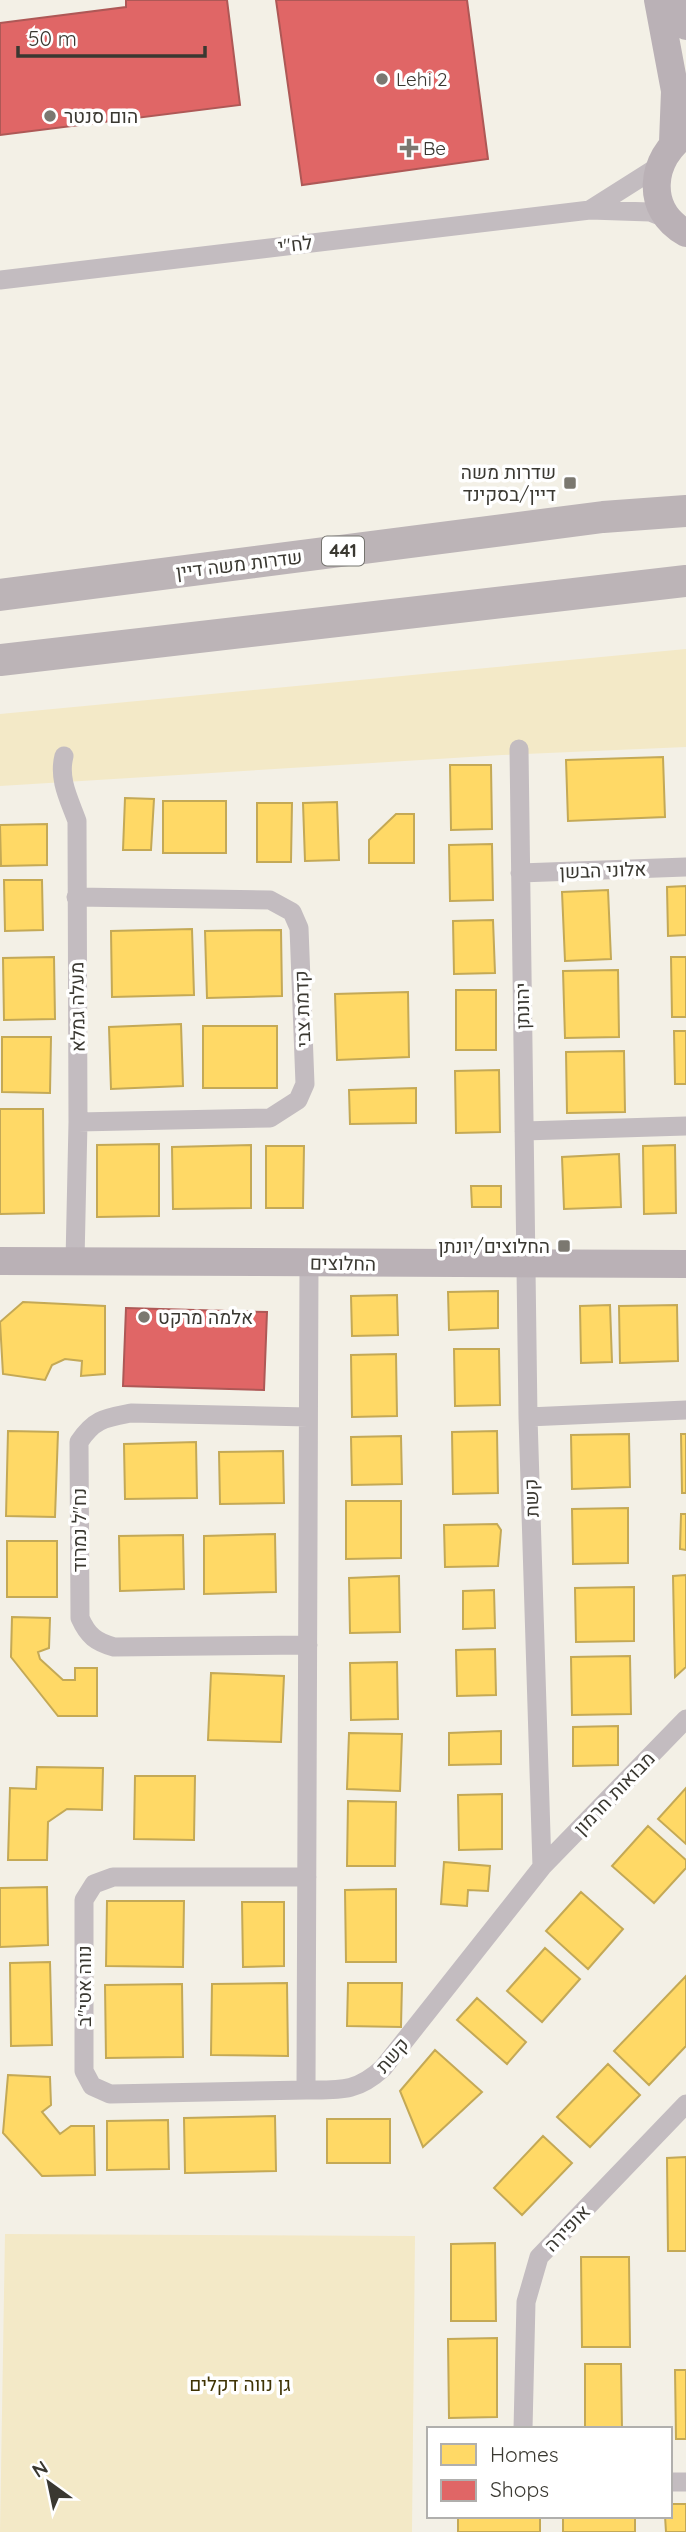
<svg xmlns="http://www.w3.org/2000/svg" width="686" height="2532" font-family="Quicksand,Heebo,sans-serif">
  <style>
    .green { fill: #f3e9c7 }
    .homes { fill: #ffd966; stroke: #c4a956; stroke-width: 2 }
    .shops { fill: #e06666; stroke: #ae5856; stroke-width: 2 }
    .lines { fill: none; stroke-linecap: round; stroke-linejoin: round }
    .street { stroke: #c3bcc0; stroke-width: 19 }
    .secondary { stroke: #bab1b6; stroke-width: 28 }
    .primary { stroke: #bcb4b7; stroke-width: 32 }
    .poi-dot { fill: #7b7870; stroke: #fff; stroke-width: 2.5 }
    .labels { text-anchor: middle; stroke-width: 7; stroke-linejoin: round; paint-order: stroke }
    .shield { fill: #fff; stroke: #75746f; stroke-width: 2 }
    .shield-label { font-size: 18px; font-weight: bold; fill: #3a3831 }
    .poi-label { font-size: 19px; fill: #3a3831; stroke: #fff; text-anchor: start }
    .street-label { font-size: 19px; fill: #3a3831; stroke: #fff }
    .park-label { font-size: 19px; fill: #3f3304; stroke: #fff }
  </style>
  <rect width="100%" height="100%" fill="#f3f0e6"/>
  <path class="green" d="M686,649V747L502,755L0,786V714Z
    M5,2234L415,2236L412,2532H0Z"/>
  <path class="homes" d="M663,757L665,817L568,821L566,760Z
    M450,765H491L492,829L451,830Z
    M125,798L154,799L151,850H123Z
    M163,801H226V853H163Z
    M337,802L339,860L305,861L303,803Z
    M257,803H292L291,862H257Z
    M396,814H414V863H369V840Z
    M47,824V865L1,866L0,825Z
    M492,844L493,900L450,901L449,845Z
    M4,880H42L43,930L5,931Z
    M686,886V935L668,936L667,887Z
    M608,890L611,959L565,961L562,892Z
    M493,920L495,973L454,974L453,921Z
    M192,929L194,995L112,997L111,931Z
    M281,930L282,996L207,998L205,931Z
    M54,957L55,1019L4,1020L3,958Z
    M671,957H686V1017H672Z
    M618,970L619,1037L565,1038L563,971Z
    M456,990H496V1050H456Z
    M408,992L409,1057L337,1060L335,994Z
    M181,1024L183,1086L111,1089L109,1027Z
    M203,1026H277V1088H203Z
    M674,1031H686V1084H675Z
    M2,1037H51L50,1093L2,1092Z
    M624,1051L625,1112L567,1113L566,1052Z
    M499,1070L500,1132L456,1133L455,1071Z
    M416,1088V1123L350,1124L349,1090Z
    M0,1109H43L44,1213L0,1214Z
    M159,1144V1216L97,1217V1145Z
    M251,1145V1208L173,1209L172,1147Z
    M675,1145L676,1213L644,1214L643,1146Z
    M266,1146H304L303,1208H266Z
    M619,1154L621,1207L564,1209L562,1157Z
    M471,1186H501V1207H472Z
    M498,1291V1328L449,1330L448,1292Z
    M397,1295L398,1335L352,1336L351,1296Z
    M23,1302L105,1306V1374L81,1376L82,1361L65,1359L52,1365L45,1380L3,1374L0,1322Z
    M610,1305L612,1362L581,1363L580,1306Z
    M677,1305L678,1361L620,1363L619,1306Z
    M454,1349H499L500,1405L455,1406Z
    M396,1354L397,1416L352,1417L351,1355Z
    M8,1431L58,1432L55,1517L6,1516Z
    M497,1431L498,1493L453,1494L452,1432Z
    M629,1434L630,1487L572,1489L571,1435Z
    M681,1434H686V1493H682Z
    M401,1436L402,1484L352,1485L351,1437Z
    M196,1442L197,1498L125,1499L124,1444Z
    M283,1451L284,1503L220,1504L219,1452Z
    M346,1501H401V1558L346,1559Z
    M628,1508V1563L573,1564L572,1509Z
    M681,1514H686V1550L680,1549Z
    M497,1524L501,1530L498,1566L445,1567L444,1525Z
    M275,1534L276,1592L204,1594V1536Z
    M183,1535L184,1589L120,1591L119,1536Z
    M7,1541H57V1597H7Z
    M686,1575V1667L675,1677L673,1576Z
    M399,1576L400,1632L350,1633L349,1578Z
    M634,1587V1641L576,1642L575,1588Z
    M494,1590L495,1628L463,1629V1591Z
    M12,1617L50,1618L49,1648L38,1652L40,1659L63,1680H75V1668H97V1716H58L11,1657Z
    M495,1649L496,1695L457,1696L456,1650Z
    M630,1656L631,1714L572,1715L571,1657Z
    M397,1662L398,1719L351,1720L350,1663Z
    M211,1673L284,1676L281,1742L208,1740Z
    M618,1726V1765L573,1766V1727Z
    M501,1731V1764L449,1765V1733Z
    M349,1733L402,1734L400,1791L347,1789Z
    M37,1767L103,1768L102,1810L67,1809L48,1822L47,1860H8L10,1788L36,1789Z
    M135,1776H195L194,1840L134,1839Z
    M686,1788V1844L658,1819Z
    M502,1794V1849L459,1850L458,1795Z
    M348,1801L396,1802L395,1866H347Z
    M648,1826L686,1860V1868L654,1903L612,1866Z
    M444,1862L490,1866L488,1891L468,1890L467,1906L441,1904Z
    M47,1887L48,1945L0,1947V1888Z
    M396,1889V1962H346L345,1890Z
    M581,1892L623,1929L588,1969L546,1931Z
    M107,1901H184L183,1967L106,1966Z
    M242,1902H284V1966L243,1967Z
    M545,1948L580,1979L542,2022L507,1991Z
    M50,1962L52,2045L11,2046L10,1963Z
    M686,1976V2046L649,2085L614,2051Z
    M287,1983L288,2056L211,2055L212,1984Z
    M348,1983H402L401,2027L347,2026Z
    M182,1984L183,2057L106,2058L105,1985Z
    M477,1998L526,2042L507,2064L457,2020Z
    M435,2050L482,2092L423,2147L400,2091Z
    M608,2064L640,2095L590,2147L557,2117Z
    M8,2075L50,2077L51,2105L42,2112L60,2134L71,2126H94L95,2175L42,2176L3,2133Z
    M275,2116L276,2171L185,2173L184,2118Z
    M327,2119H390V2163H327Z
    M168,2120L169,2169L107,2170V2121Z
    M543,2136L572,2163L522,2215L494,2188Z
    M686,2157V2251H668L667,2158Z
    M495,2243L496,2321H451V2244Z
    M581,2257H629L630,2347H582Z
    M497,2338V2417L449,2418L448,2339Z
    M585,2364H621L622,2429H585Z
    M675,2370H686V2439H676Z
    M670,2504H686V2532H666L665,2516H670Z
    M458,2516H540V2532H458Z
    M563,2516H635V2532H563Z"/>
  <path class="shops" d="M126,0H227L240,105L0,135V23L126,7Z
    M276,0H467L488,159L302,185Z
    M126,1308L267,1312L264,1390L123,1386Z"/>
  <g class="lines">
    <path class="street" d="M591,209L659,166
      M0,280L590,210L650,212L670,220
      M64,756C58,779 69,799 77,821L78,1122L75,1261
      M520,873L686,867
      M76,897L270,900L292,912L299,928L305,1084L298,1100L270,1118L78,1122
      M524,1131L686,1126
      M309,1263L306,2090C341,2090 357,2092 383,2068L542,1867L528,1417L519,749
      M528,1417L686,1410
      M308,1645L114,1647C96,1642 88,1636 80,1618L79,1442C94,1419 105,1418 131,1413L308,1417
      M542,1867L686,1719
      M306,2090L110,2094L92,2086L84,2071V1900L94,1884L113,1877H307
      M523,2429L526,2302L539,2257L686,2104
      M670,2482H686"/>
    <path class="secondary" d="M658,0L675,91L673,142
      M681,0L686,26
      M686,134C650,158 644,210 686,233
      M0,1261L686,1264"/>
    <path class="primary" d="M0,595L603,517L686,511
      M0,660L686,581"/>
  </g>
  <g class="poi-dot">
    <circle cx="382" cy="79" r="7"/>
    <circle cx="50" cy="116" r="7"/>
    <path d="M405.5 137.5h7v7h7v7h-7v7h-7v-7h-7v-7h7z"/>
    <rect x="563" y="476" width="14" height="14" rx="3.5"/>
    <rect x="557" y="1239" width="14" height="14" rx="3.5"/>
    <circle cx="144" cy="1317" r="7"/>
  </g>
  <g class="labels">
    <rect class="shield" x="322" y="536.5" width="42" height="29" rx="5"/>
    <g class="shield-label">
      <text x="343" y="557">441</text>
    </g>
    <g class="poi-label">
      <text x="396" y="86">Lehi 2</text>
      <text x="64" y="123">הום סנטר</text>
      <text x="423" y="155">Be</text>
      <text x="556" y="479" text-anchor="end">שדרות משה<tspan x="556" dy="22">דיין/בסקינד</tspan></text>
      <text x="550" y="1253" text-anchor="end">החלוצים/יונתן</text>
      <text x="158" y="1324">אלמה מרקט</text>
    </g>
    <g class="street-label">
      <text transform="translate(295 244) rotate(-7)" y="7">לח"י</text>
      <text transform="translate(239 564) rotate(-7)" y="7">שדרות משה דיין</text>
      <text transform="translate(603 870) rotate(-2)" y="7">אלוני הבשן</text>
      <text transform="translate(522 1006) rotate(-91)" y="7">יהונתן</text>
      <text transform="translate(77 1007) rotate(-91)" y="7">מעלה גמלא</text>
      <text transform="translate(302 1009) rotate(-92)" y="7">קדמת צבי</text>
      <text transform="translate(343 1263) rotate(1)" y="7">החלוצים</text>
      <text transform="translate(531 1498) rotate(-92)" y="7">קשת</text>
      <text transform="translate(79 1530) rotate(-90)" y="7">נח"ל נמרוד</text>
      <text transform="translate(614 1793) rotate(-46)" y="7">מבואות חרמון</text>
      <text transform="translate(84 1986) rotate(-90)" y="7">נווה אטי"ב</text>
      <text transform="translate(392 2055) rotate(-49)" y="7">קשת</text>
      <text transform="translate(567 2228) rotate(-46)" y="7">אופירה</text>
    </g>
    <g class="park-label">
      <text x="240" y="2391">גן נווה דקלים</text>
    </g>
  </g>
  <rect x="427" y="2427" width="245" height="91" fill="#ffffff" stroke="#b0afad" stroke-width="2"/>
  <rect x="441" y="2444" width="35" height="21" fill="#ffd966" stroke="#b0afad" stroke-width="2"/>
  <text x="490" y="2462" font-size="21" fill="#3a3831">Homes</text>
  <rect x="441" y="2480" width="35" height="21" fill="#e06666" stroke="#b0afad" stroke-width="2"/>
  <text x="490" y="2497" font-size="21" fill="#3a3831">Shops</text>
  <g transform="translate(49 2483) rotate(327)" stroke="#ffffff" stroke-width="5" paint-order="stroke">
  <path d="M0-5L12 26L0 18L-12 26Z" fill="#3a3831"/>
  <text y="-10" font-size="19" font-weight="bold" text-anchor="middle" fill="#3a3831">N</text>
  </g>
  <path d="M18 46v10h187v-10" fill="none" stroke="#3a3831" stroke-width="3.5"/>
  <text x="28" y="46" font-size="21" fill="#3a3831" stroke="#ffffff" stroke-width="5" paint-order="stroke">50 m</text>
</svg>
